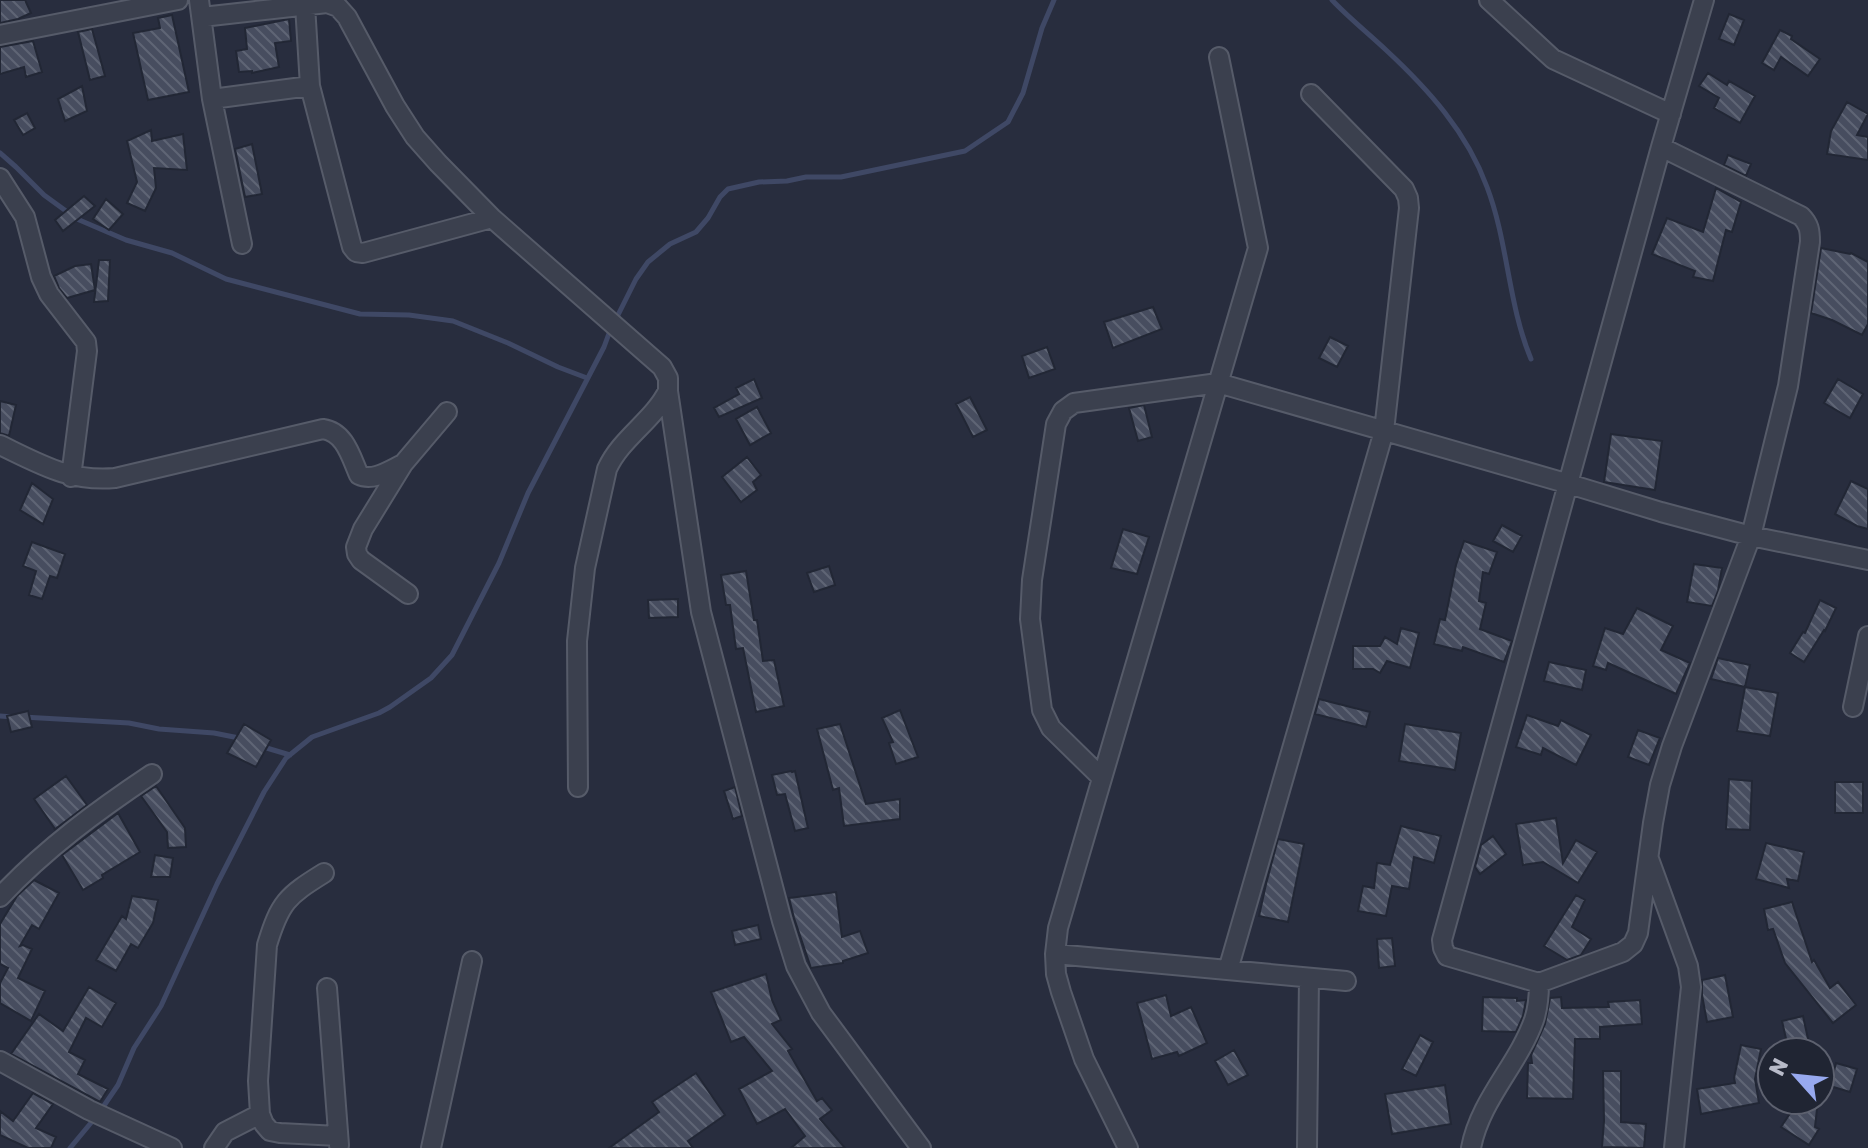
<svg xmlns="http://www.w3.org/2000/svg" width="1868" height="1148" font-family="Rubik,sans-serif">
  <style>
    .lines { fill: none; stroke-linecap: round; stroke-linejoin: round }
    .stream { stroke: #3f4865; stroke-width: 5 }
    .building { fill: url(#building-back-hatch); stroke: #222735; stroke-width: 2 }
    .minor-casing { stroke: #565b69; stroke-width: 22 }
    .minor { stroke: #3b404e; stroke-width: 18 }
  </style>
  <defs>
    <pattern id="building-back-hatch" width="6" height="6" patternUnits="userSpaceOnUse" patternTransform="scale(2)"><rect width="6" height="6" fill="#474d5f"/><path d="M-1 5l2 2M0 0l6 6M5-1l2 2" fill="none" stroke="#5f6575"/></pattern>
  </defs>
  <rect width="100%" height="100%" fill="#282d3e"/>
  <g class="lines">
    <path class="stream" d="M1332,0C1349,18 1368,33 1386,50C1428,89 1467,132 1487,187C1508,242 1508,304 1531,359
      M0,153L16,167L44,195L77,219L126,240L172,253L226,279L360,314L409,315L453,321L508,343L558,367L587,378
      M616,319L636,279L648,262L670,244L696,232L708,218L720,197L728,189L759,182L787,181L806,177H841L965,151L1008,122L1023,93L1042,28L1054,0
      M0,716L13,717
      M23,717L129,723L159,729L214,733L239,738
      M260,746L290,755
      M101,1110L118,1085L134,1048L161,1006L217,884L264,792L286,758L312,737L379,713L390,707L431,678L452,655L499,563L528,493L604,347L611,328
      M70,1148L95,1118"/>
  </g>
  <path class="building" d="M0,0H25L31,13L18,19L0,23Z
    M1729,14L1744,20L1734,45L1719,39Z
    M172,15L189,92L148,100L133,33L160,28L158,18Z
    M289,19L291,41L275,43L279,67L252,73V71L239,72L236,51L247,49L245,28Z
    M92,29L105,76L90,80L78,32Z
    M1780,30L1792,36L1791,39L1820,59L1808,76L1781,57L1774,70L1762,63Z
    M33,41L42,72L26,77L24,67L0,74V47Z
    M1708,73L1727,85L1729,81L1755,96L1740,123L1714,108L1719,98L1699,86Z
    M82,86L87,111L65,121L58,99Z
    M1847,102L1868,114L1857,135L1868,137V160L1827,154L1831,131Z
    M27,113L35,128L23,135L14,120Z
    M151,130L152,141L183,134L187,170L154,168L156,188L145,211L127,203L137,182L127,141Z
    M252,144L262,194L245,197L235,149Z
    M1728,155L1751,164L1746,176L1724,165Z
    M1716,188L1741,202L1732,232L1726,230L1713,281L1693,277L1695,271L1652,254L1667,218L1703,232Z
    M84,196L95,206L63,231L55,220Z
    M106,199L123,214L109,230L93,219Z
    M1821,248L1850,254L1851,253L1868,262V324L1862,335L1832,320L1811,313Z
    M99,260H110L108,301L94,302Z
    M91,264L95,290L67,298L59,288L54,276L75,266Z
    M1153,307L1162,329L1113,348L1104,322Z
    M1330,337L1348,346L1337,367L1319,358Z
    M1047,347L1055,369L1029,378L1022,356Z
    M754,379L762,398L719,417L714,408L739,394L736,388Z
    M1838,379L1863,394L1850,418L1824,403Z
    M970,397L987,430L973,437L956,404Z
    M0,401L16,405L9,436L0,433Z
    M1144,405L1152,437L1138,441L1129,408Z
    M757,407L771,433L750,445L736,419Z
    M1611,434L1662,441L1655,490L1604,482Z
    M747,457L761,475L753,482L757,490L741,502L722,477Z
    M1851,481L1868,489V529L1857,526L1835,514Z
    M32,483L53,499L43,524L20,510Z
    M1502,525L1522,536L1513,552L1493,541Z
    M1123,529L1149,537L1137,574L1111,568Z
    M1464,541L1497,552L1489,574L1483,572L1479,601L1486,603L1480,629L1512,641L1504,662L1463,647L1462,651L1434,644L1440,619L1445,620L1456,565Z
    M32,542L65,554L57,578L50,576L42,599L29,595L36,571L23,566Z
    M1694,564L1722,568L1718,591L1712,606L1687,602Z
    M829,566L835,585L814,592L807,573Z
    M746,571L754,620H757L763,661L774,660L784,706L756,712L743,648L736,649L730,605H726L721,575Z
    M678,599V617L649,618L648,600Z
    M1820,600L1836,608L1825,631L1824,630L1804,662L1790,653L1803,632L1805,633Z
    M1637,608L1673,626L1661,650L1690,663L1676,694L1608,663L1606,670L1593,666L1605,628L1623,634Z
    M1401,628L1419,633L1410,668L1387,661L1380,673L1373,669H1353V646H1380L1385,637L1397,644Z
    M1718,658L1750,665L1745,687L1711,679Z
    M1549,662L1586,670L1582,690L1544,681Z
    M1745,687L1778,693L1770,736L1737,731Z
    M1319,699L1370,712L1366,727L1315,714Z
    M900,710L918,757L896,764L889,743L893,742L882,718Z
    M28,711L32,727L11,732L7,716Z
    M1527,715L1558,726L1561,720L1591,735L1576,765L1543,748L1541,755L1516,747Z
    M244,724L271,740L256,767L227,753Z
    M840,724L866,804L900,799V819L844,826L839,788L833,790L817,729Z
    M1405,724L1461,733L1455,770L1399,761Z
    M1638,730L1660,738L1649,765L1628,757Z
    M791,771L792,772L795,771L808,828L795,831L785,794L777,795L772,775Z
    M66,776L87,805L54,830L55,829L34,799Z
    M1729,779L1752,781L1750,830L1726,829Z
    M1835,782H1863V813H1835Z
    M156,786L185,828L186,847L168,848L167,832L141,796Z
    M735,787L742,816L733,819L724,791Z
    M118,813L140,852L102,875L103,878L83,890L62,855Z
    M1556,818L1563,863L1576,840L1597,852L1578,883L1543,862L1523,865L1516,824Z
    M1401,826L1441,836L1434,863L1414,857L1409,889L1392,886L1386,916L1358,911L1363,886L1374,888L1377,863L1390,865Z
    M1493,836L1506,854L1480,874L1475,867L1481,845Z
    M1278,839L1304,844L1288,922L1259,916L1266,884Z
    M1766,843L1804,852L1798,881L1787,879L1789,888L1756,879Z
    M155,855L173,858L170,877H151Z
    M34,880L59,893L39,929L32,925L20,946L23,945L32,949L18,978L45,991L31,1021L0,1003V983L8,968L0,964V924L17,896Z
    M836,892L842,937L860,931L868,953L843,961V963L811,968L794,918L789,898Z
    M1576,895L1585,900L1572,927L1591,939L1581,955L1567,960L1544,946Z
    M132,896L158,900L153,923L138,948L131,944L116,971L96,960L122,916L126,919Z
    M1792,902L1812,962L1814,960L1830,988L1838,982L1856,1005L1833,1023L1785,963L1773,929L1768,930L1764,909Z
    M758,925L761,939L735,945L732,931Z
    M1392,938L1395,966L1379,968L1377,939Z
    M766,974L772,1000L781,1020L772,1024L792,1049L788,1051L817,1101L822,1098L832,1110L820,1119L845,1148H791L805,1136L785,1109L757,1124L739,1089L772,1071L744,1037L731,1042L711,992Z
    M1725,975L1733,1017L1707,1022L1702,995V980Z
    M89,987L116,1003L102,1027L86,1018L69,1052L85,1060L78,1074L108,1089L100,1102L11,1054L39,1014L63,1031Z
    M1166,995L1171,1016L1191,1007L1207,1043L1179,1056L1177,1052L1152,1059L1137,1003Z
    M1483,997L1517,998V1001L1526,1000L1523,1016L1516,1032L1482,1031Z
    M1561,997L1562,1008L1609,1007L1608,1002L1640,1000L1642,1024L1600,1027V1039H1575L1573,1099L1527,1098L1528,1063H1532L1531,1055L1545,1024L1550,998Z
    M1803,1016L1810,1048L1789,1052L1782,1021Z
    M1420,1035L1433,1042L1416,1076L1402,1069Z
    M1741,1045L1761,1049L1755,1079L1759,1103L1701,1114L1697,1089L1735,1083L1734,1078Z
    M1234,1050L1248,1075L1228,1085L1215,1061Z
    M1836,1063L1857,1069L1850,1092L1830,1086Z
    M1603,1071H1621V1122L1646,1124L1644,1148L1602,1147L1604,1121Z
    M696,1073L725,1115L688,1141L693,1148H609L659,1112L652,1102Z
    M1445,1085L1451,1124L1392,1134L1385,1094Z
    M33,1093L53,1104L36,1128L56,1137L51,1148H28L0,1135V1111L13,1121Z
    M1799,1100H1818L1815,1127L1819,1129L1809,1145L1781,1127Z"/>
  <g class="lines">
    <defs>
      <path id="minor" d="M199,0L212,99L242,244
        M1489,0L1553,59L1671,114
        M305,5L310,86L352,247L356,252L363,253L492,218
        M202,17L327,3L338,7L347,17L395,106L415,137L438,163L492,218L662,367L668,378V391L701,612L782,921L796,966L821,1013L921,1148
        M0,35L178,0
        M212,99L310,86
        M1661,147L1801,216C1809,224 1810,230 1810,242L1788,386L1751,536L1672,746L1660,785L1653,823L1638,933L1633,944L1623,952L1539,983L1447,956L1443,948L1442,940L1661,147L1704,0
        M0,178L25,217L41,277L49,294L86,342L87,351L71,477
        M0,445C40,464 69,482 115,478L323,429C345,432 351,457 359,475C373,482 390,470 403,464
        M408,594L361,560L357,554L356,547L363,529L403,464L447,412
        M1853,707L1868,636
        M1102,778L1051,728L1042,710L1030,619L1032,580L1056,424L1063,411L1074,403L1218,383L1569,484L1661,512L1751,536L1868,560
        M578,787L577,641L585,568L607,469C621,438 653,421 668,391
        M1649,859L1688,966L1691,987L1674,1148
        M324,873C287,896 280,902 267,945L258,1081L260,1114L264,1124L270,1131L280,1133L338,1136
        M0,897C45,849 98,810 152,774
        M1055,954L1346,981
        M1228,970L1384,431L1409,208L1408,198L1404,189L1311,94
        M327,988L339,1145
        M0,1061L89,1110L172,1148
        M214,1148L225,1132L260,1114
        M431,1148L472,961
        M1128,1148L1084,1059L1061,992L1056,974L1055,954L1058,928L1258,248L1219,57
        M1307,1148L1309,978
        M1471,1148C1480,1100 1518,1065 1534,1020C1538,1008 1539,996 1539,983"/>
    </defs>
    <use href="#minor" class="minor-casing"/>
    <use href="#minor" class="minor"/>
  </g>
  <g transform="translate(1796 1076) rotate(297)"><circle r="38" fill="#202533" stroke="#5d616f" stroke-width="2"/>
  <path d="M0-6L14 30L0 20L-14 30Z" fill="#97a9ef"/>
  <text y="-12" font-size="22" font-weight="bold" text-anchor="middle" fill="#b8bbc9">N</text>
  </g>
</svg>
